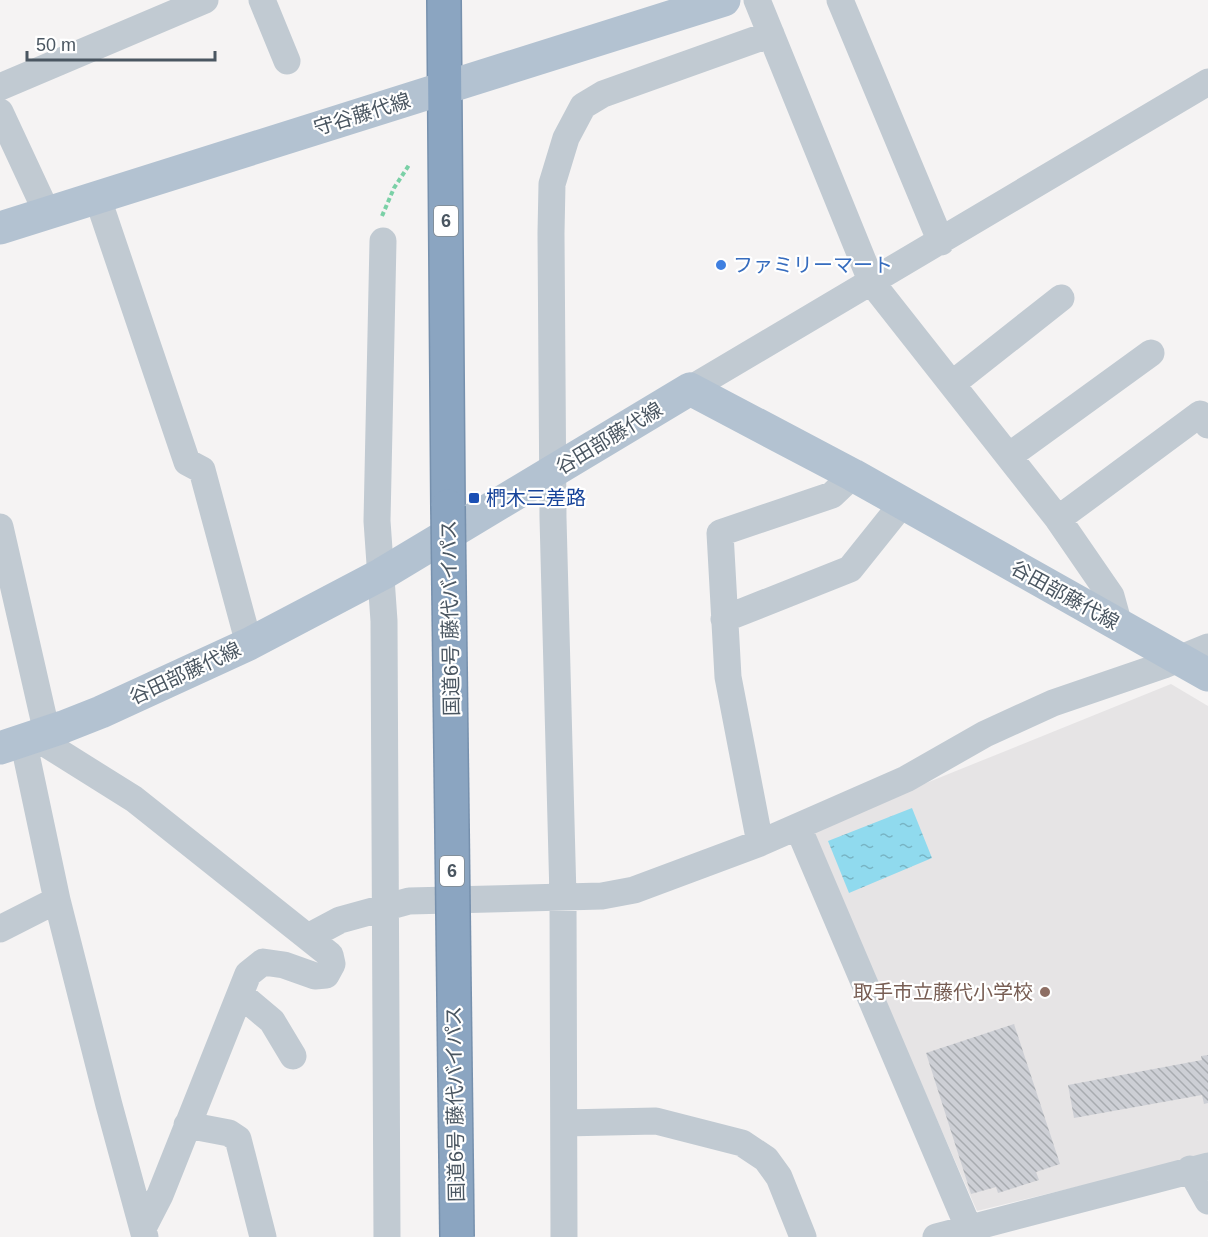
<svg xmlns="http://www.w3.org/2000/svg" width="1208" height="1237" font-family="Arial,'Noto Sans JP',sans-serif">
  <style>
    .education { fill: #e6e4e5 }
    .water { fill: url(#water-ripples) }
    .building { fill: url(#building-back-hatch) }
    .lines { fill: none; stroke-linecap: round; stroke-linejoin: round }
    .highway-casing { stroke: #7690ad; stroke-width: 36 }
    .path { stroke: #7ad0a6; stroke-width: 4; stroke-dasharray: 4.5 3; stroke-linecap: butt }
    .minor { stroke: #c1cad2; stroke-width: 27 }
    .major { stroke: #b3c2d1; stroke-width: 33 }
    .highway { stroke: #8ba5c1; stroke-width: 33 }
    .highway-bridge-casing { stroke: #7690ad; stroke-width: 36; stroke-linecap: butt }
    .highway-bridge { stroke: #8ba5c1; stroke-width: 33 }
    .shop-dot { fill: #3f7fe0; stroke: #fff; stroke-width: 2 }
    .transit-dot { fill: #1a4fb4; stroke: #fff; stroke-width: 2 }
    .education-dot { fill: #8d6e63; stroke: #fff; stroke-width: 2 }
    .labels { text-anchor: middle; stroke-width: 4.5; stroke-linejoin: round; paint-order: stroke }
    .shield { fill: #fff; stroke: #808990; stroke-width: 1.5 }
    .shield-label { font-size: 18px; font-weight: bold; fill: #4a5661 }
    .street-label { font-size: 20px; fill: #4a5661; stroke: #fff }
    .shop-label { font-size: 20px; fill: #366cbe; stroke: #fff; text-anchor: start }
    .transit-label { font-size: 20px; fill: #164399; stroke: #fff; text-anchor: start }
    .education-label { font-size: 20px; fill: #785e54; stroke: #fff; text-anchor: end }
  </style>
  <defs>
    <pattern id="water-ripples" width="26" height="14" patternUnits="userSpaceOnUse" patternTransform="scale(1.5)"><rect width="26" height="14" fill="#90daee"/><path d="M2 4q2-2 4 0t4 0M15 11q2-2 4 0t4 0" fill="none" stroke="#78b4c4"/></pattern>
    <pattern id="building-back-hatch" width="6" height="6" patternUnits="userSpaceOnUse" patternTransform="scale(1.5)"><rect width="6" height="6" fill="#cdcfd5"/><path d="M-1 5l2 2M0 0l6 6M5-1l2 2" fill="none" stroke="#a8abb0"/></pattern>
  </defs>
  <rect width="100%" height="100%" fill="#f5f3f3"/>
  <path class="education" d="M1171,684L1208,706V1155L977,1211L810,830Z"/>
  <path class="water" d="M912,808L932,858L849,893L828,841Z"/>
  <path class="building" d="M1014,1024L1060,1164L1036,1172L1039,1180L998,1193L996,1187L971,1194L926,1053Z
    M1208,1055V1103L1204,1104L1202,1095L1074,1118L1068,1085L1202,1060L1201,1056Z"/>
  <g class="lines">
    <defs>
      <path id="highway" d="M444,0L448,506"/>
    </defs>
    <use href="#highway" class="highway-casing"/>
    <path class="path" d="M382,216L394,188L409,165"/>
    <path class="minor" d="M262,0L287,61
      M757,0L872,283L1058,519L1111,596L1119,625
      M840,0L941,242
      M0,87L205,0
      M0,112L47,213
      M97,196L187,462L202,470L249,644
      M383,241L377,521L384,621L387,1237
      M952,384L1061,298
      M690,389L1208,82
      M1009,456L1151,353
      M1058,519L1200,414L1208,425
      M0,527L47,733
      M724,619L850,569L902,504
      M35,737L134,799L330,955L332,964L326,975L315,976L284,965L263,962L248,974L160,1195L143,1228
      M23,740L57,900L109,1105L145,1237
      M798,827L969,1229
      M760,843L728,677L720,533L832,495L853,475
      M0,929L57,900
      M308,937L340,920L409,901L602,896L634,890L760,843L906,779L985,734L1053,703L1164,665L1208,647
      M240,994L272,1021L293,1056
      M564,1123L656,1121L742,1143L766,1159L779,1177L803,1237
      M187,1125L229,1133L238,1139L263,1237
      M1190,1169L1208,1201
      M564,1237L563,897L553,518L551,233L552,184L566,138L583,106L603,94L771,34
      M936,1237L1208,1166"/>
    <path class="major" d="M0,228L724,0
      M0,748L63,727L101,712L249,644L382,574L690,389L853,475L1208,675"/>
    <use href="#highway" class="highway"/>
    <defs>
      <path id="highway-bridge" d="M448,506L457,1237"/>
    </defs>
    <use href="#highway-bridge" class="highway-bridge-casing"/>
    <use href="#highway-bridge" class="highway-bridge"/>
  </g>
  <circle class="shop-dot" cx="721" cy="265" r="6"/>
  <rect class="transit-dot" x="468" y="492" width="12" height="12" rx="3"/>
  <circle class="education-dot" cx="1045" cy="992" r="6"/>
  <g class="labels">
    <g class="shield">
      <rect x="434" y="206" width="24" height="30" rx="4.5"/>
      <rect x="440" y="856" width="24" height="30" rx="4.5"/>
    </g>
    <g class="shield-label">
      <text x="446" y="227">6</text>
      <text x="452" y="877">6</text>
    </g>
    <g class="street-label">
      <text transform="translate(362 114) rotate(-17)" y="7">守谷藤代線</text>
      <text transform="translate(609 438) rotate(-31)" y="7">谷田部藤代線</text>
      <text transform="translate(1065 595) rotate(29)" y="7">谷田部藤代線</text>
      <text transform="translate(450 618) rotate(-91)" y="7">国道6号 藤代バイパス</text>
      <text transform="translate(185 673) rotate(-25)" y="7">谷田部藤代線</text>
      <text transform="translate(455 1104) rotate(-91)" y="7">国道6号 藤代バイパス</text>
    </g>
    <g class="shop-label">
      <text x="733" y="272">ファミリーマート</text>
    </g>
    <g class="transit-label">
      <text x="486" y="505">椚木三差路</text>
    </g>
    <g class="education-label">
      <text x="1033" y="999">取手市立藤代小学校</text>
    </g>
  </g>
  <path d="M27 51v9h188v-9" fill="none" stroke="#4a5661" stroke-width="3"/>
  <text x="36" y="51" font-size="18" fill="#4a5661" stroke="#ffffff" stroke-width="4.5" paint-order="stroke">50 m</text>
</svg>
